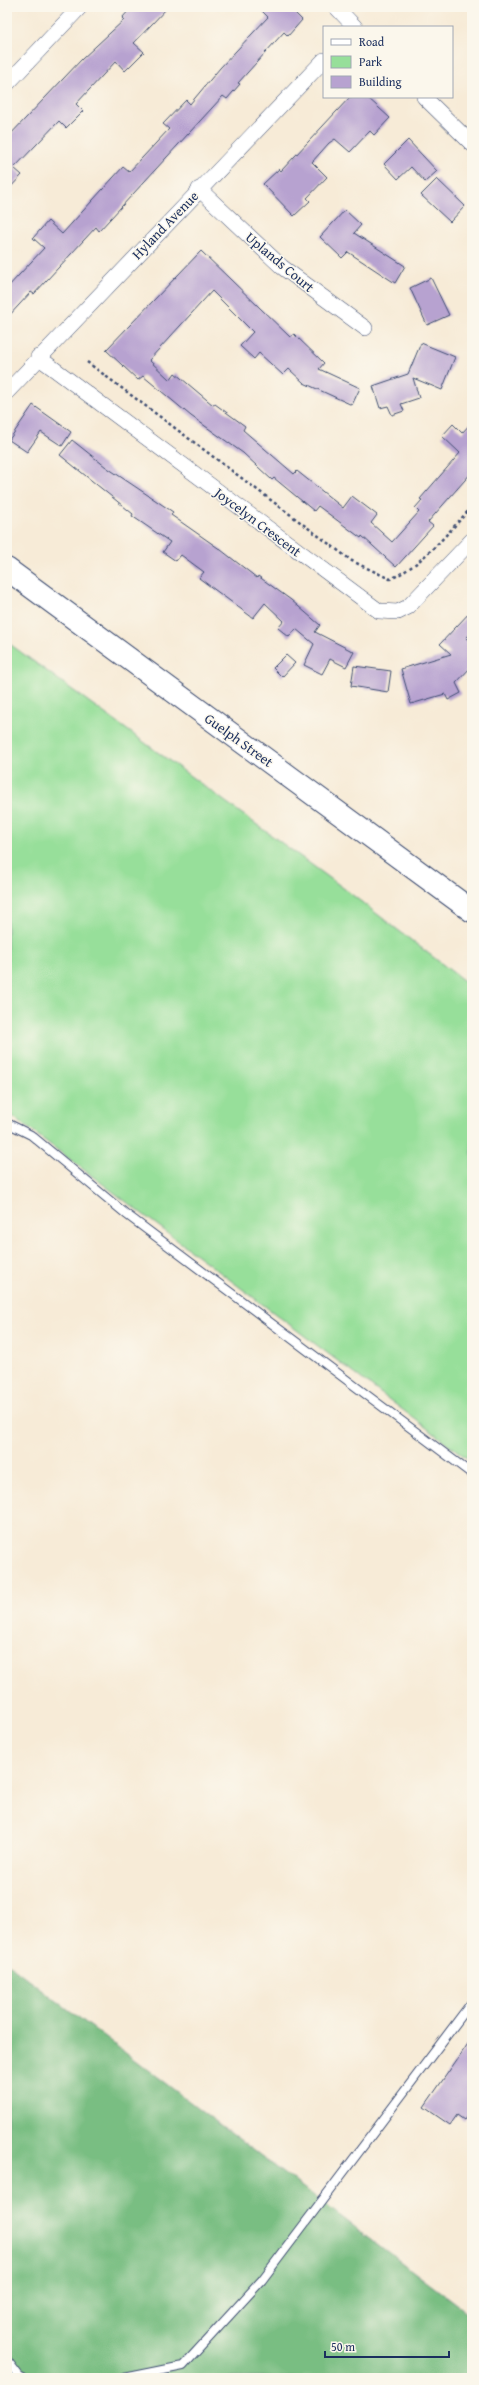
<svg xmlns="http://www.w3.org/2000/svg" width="479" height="2385" font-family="'Gentium Book Plus',serif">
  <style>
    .green { fill: #97df9a; stroke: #59877c }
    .forest { fill: #79be82; stroke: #4a7670 }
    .building { fill: #b7a2d0 }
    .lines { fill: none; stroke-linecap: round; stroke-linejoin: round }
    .lane-casing { stroke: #3c4b70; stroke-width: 10 }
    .street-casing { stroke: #3c4b70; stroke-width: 16 }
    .primary-casing { stroke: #3c4b70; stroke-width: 24 }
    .path { stroke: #3c4b70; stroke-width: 2.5; stroke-dasharray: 3 3; stroke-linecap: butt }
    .lane { stroke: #fff; stroke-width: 8 }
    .street { stroke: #fff; stroke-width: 15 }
    .primary { stroke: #fff; stroke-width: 22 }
    .labels { text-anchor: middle; stroke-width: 3; stroke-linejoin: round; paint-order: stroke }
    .street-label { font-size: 14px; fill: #1b2f5e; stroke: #fbf7ec }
  </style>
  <rect width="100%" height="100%" fill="#fbf7ec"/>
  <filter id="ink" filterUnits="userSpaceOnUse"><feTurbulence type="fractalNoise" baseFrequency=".025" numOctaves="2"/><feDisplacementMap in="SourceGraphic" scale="8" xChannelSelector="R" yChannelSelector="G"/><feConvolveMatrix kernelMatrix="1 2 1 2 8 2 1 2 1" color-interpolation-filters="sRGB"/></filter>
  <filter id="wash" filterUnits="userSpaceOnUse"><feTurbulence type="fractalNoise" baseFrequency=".012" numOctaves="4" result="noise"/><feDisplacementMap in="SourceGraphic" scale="16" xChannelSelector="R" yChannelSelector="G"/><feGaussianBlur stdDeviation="0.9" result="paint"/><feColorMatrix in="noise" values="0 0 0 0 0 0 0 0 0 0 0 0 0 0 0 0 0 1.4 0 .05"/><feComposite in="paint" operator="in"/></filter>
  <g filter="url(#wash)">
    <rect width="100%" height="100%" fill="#f7ebd7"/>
    <path class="green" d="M7,642L342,887L472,987V1462L7,1112Z"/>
    <path class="forest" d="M7,1963L472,2316V2378H7Z"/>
    <g id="blocks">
      <path class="building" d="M132,7H168L134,43L144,52L125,71L116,61L76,104L83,111L66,128L59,121L14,168L22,175L7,191V138L82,59L124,20L122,18Z
        M258,7H289L302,20L288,36L284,32L238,83L240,84L227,99L223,96L99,231L96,227L34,294L31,292L7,318V288L44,248L33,238L48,221L62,234L123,167L129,172L169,129L163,124L186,100L190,104L220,68L268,17Z
        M350,97H367L390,118L374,135L370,131L350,152L335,139L329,143L312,162L327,177L307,198L310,201L294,216L263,184L279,169L281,171Z
        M408,140L437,171L425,182L411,167L398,179L384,164Z
        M437,179L465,206L450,222L421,195Z
        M345,210L361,225L354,233L405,266L395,283L348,252L342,258L320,237Z
        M201,251L290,337L294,334L324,363L319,369L360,388L352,405L304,383L289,369L283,375L259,353L254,359L240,346L253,332L212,291L149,360L170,380L175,373L213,405L215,404L245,426L243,430L294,474L297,471L343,508L352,496L377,515L371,523L392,542L419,512L415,508L422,500L420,499L460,453L442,436L453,424L462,433L472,422V472L428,522L433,526L396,567L362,536L361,538L318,506L314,511L274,478L272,480L243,453L191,416L143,376L138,380L106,350Z
        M431,278L449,315L427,325L410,288Z
        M421,343L455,357L442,390L413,378L419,398L401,404L404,411L392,415L388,406L380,408L373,386L408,374Z
        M33,405L71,432L62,446L41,432L27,452L9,440Z
        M72,440L106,467L173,512L171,515L221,550L257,578L258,576L291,600L320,625L315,632L354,652L346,667L330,659L322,674L304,665L314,644L296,629L289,637L278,628L284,621L265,603L253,618L199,578L204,572L181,555L176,561L163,552L170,542L132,516L133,514L60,455Z
        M472,610V632L466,638L472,644V666L456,683L461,693L448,700L445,694L411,704L401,669L451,654L440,644Z
        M286,655L295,663L282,677L273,668Z
        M354,666L391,671L388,692L351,686Z
        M472,2038V2109L464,2120L457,2115L450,2125L424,2107Z"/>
    </g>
  </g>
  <g filter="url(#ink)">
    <use href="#blocks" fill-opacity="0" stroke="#3c4b70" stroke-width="1"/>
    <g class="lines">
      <defs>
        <path id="lane" d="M7,1123L31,1135L126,1214L472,1474
          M7,2360L19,2376L23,2378
          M124,2378L183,2366L262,2280L472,2002"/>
        <path id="street" d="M336,7L355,27
          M7,84L80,7
          M424,97L472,144
          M199,189L282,267L365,328
          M38,357L379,611L398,612L408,607L472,540
          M7,392L324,60"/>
        <path id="primary" d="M7,569L472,911"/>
      </defs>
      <use href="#lane" class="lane-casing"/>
      <use href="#street" class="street-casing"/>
      <use href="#primary" class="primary-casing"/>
      <path class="path" d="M87,362L352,561L390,579C423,565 448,532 472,507"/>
      <use href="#lane" class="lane"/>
      <use href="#street" class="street"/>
      <use href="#primary" class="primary"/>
    </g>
  </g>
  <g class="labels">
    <g class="street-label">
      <text transform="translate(165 225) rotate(-46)" y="5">Hyland Avenue</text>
      <text transform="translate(280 262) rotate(40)" y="5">Uplands Court</text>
      <text transform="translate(258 522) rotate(37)" y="5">Joycelyn Crescent</text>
      <text transform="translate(239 740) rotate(36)" y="5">Guelph Street</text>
    </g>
  </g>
  <rect width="479" height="2385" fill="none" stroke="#fbf7ec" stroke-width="24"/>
  <rect x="323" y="26" width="130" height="72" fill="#fbf7ec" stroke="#a1a7b3"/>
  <rect x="331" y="39" width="20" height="6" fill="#ffffff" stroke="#a1a7b3"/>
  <text x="359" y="46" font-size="12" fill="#1b2f5e">Road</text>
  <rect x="331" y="56" width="20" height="12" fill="#97df9a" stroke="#a1a7b3"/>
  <text x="359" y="66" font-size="12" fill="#1b2f5e">Park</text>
  <rect x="331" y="76" width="20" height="12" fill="#b7a2d0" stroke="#a1a7b3"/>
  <text x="359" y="86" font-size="12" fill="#1b2f5e">Building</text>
  <path d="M325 2351v6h124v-6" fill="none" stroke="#1b2f5e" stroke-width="2"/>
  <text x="331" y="2351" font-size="12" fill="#1b2f5e" stroke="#fbf7ec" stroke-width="3" paint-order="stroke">50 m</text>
</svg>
